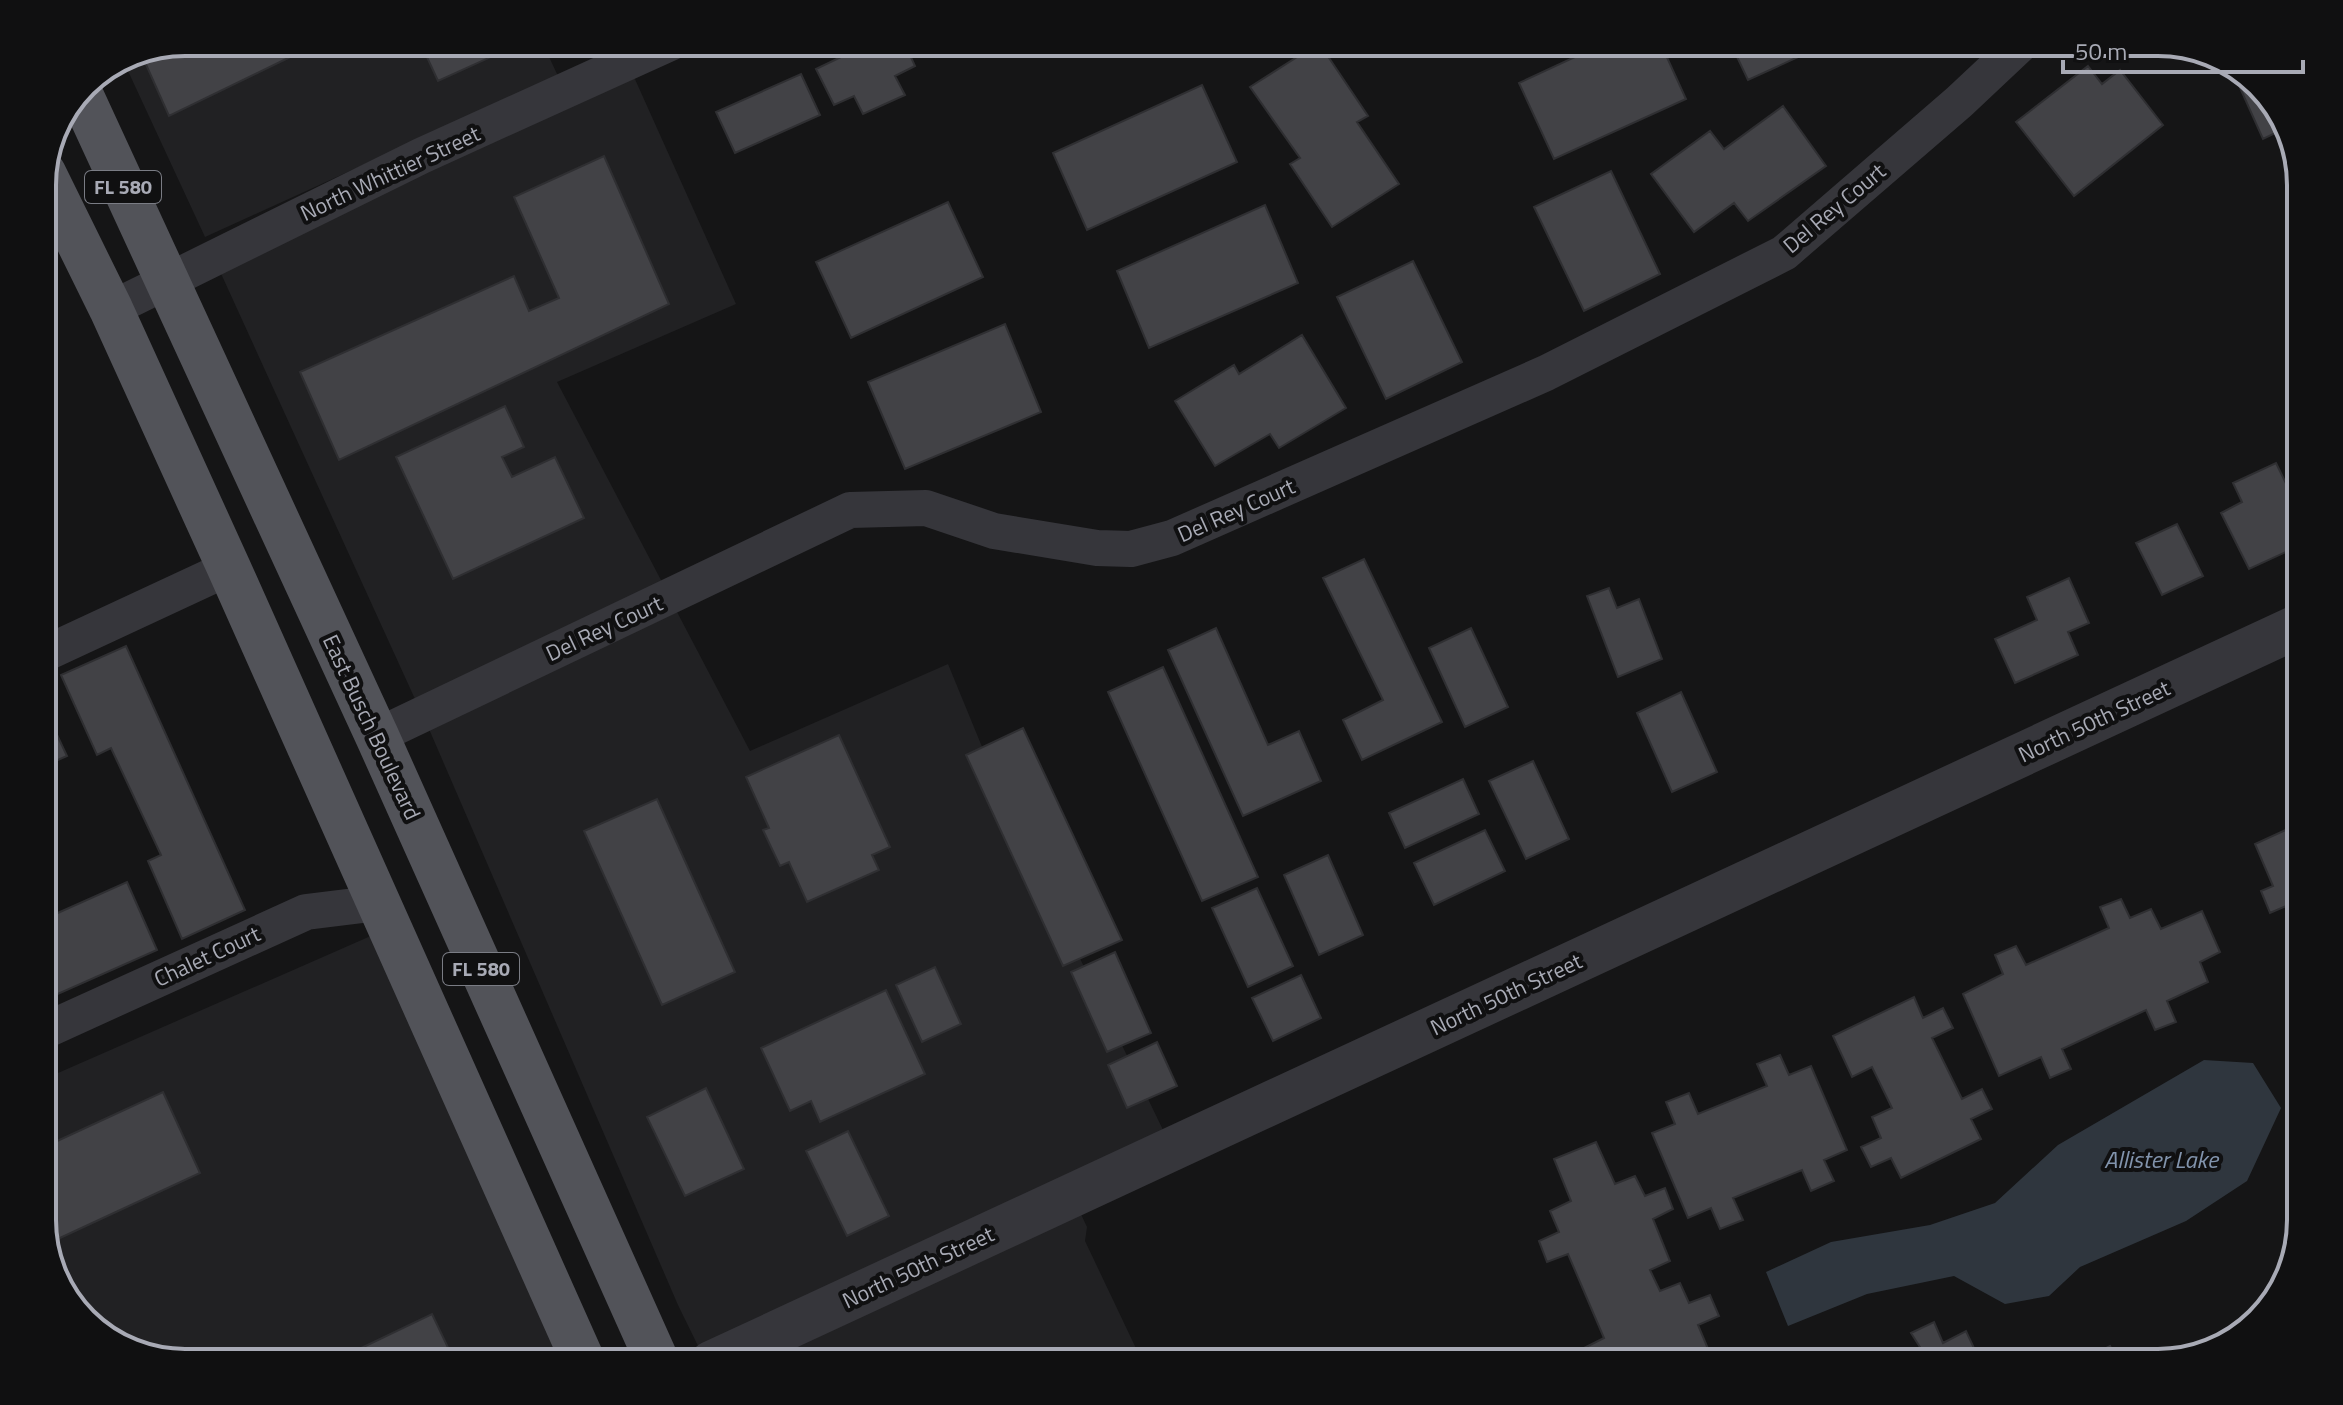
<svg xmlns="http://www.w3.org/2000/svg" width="2343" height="1405" font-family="'Titillium Web',sans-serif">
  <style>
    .built { fill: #212123 }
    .water { fill: #2f363e }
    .building { fill: #424246; stroke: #2f2f32; stroke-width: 2 }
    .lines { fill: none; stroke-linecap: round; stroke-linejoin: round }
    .minor { stroke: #36363b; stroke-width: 36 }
    .tertiary { stroke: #36363b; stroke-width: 44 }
    .primary { stroke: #525359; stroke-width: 44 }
    .labels { text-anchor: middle; stroke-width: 8; stroke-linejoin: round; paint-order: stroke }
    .shield { fill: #101011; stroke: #7a7c84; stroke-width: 2 }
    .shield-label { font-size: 20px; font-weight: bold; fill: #a8aab5 }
    .street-label { font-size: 22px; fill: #a8aab5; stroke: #101011 }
    .water-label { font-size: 24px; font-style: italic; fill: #8294ad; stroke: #101011 }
    .rim { fill: none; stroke: #a8aab5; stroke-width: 4 }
  </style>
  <rect width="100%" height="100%" fill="#151516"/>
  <path class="built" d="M185,42H542L558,76L205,237L122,58L131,53Z
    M634,77L736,304L557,382L662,582L415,699L218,267Z
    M677,612L750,751L948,664L1008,810L1165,1134L700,1350L678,1305L429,729Z
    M373,935L564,1363H185L113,1344L61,1292L42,1229V1080Z
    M1079,1210L1087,1227L1085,1241L1143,1363H750Z"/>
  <path class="water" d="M2204,1060L2253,1063L2281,1108L2247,1181L2186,1221L2080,1267L2049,1296L2005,1304L1954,1276L1867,1294L1788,1326L1766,1272L1831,1242L1930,1225L1995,1203L2058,1145Z"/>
  <path class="building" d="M185,42H321L169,116L140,51Z
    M420,42H513L515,46L438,81Z
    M872,42H904L915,66L895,76L905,95L863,114L854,96L834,105L816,69Z
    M929,42H968L936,57Z
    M978,42H1017L985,57Z
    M1488,42H1510L1491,50Z
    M1607,42H1660L1686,99L1554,159L1519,83Z
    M1730,42H1804L1809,52L1748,80Z
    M1319,43L1368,116L1357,122L1399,184L1332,227L1290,164L1300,158L1250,87Z
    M2228,61L2282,113L2286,128L2263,139Z
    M2088,66L2102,84L2120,70L2163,125L2074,196L2016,122Z
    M801,74L820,115L735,153L716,112Z
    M1202,85L1237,162L1087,230L1053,153Z
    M1783,106L1826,166L1748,221L1734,203L1694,232L1651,174L1710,131L1724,149Z
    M604,156L669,304L339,460L300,372L514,276L529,311L559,298L514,197Z
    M1611,171L1660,274L1584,311L1534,207Z
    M948,202L983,277L851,338L816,262Z
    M1265,205L1298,283L1149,348L1117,271Z
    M1413,261L1462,362L1386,399L1337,297Z
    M1005,324L1041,412L905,469L868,382Z
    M1302,335L1346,408L1279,448L1270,434L1215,466L1175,401L1234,365L1239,374Z
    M505,406L524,447L502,457L512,477L555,457L584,518L453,579L396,457Z
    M2276,463L2301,514V545L2249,569L2221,513L2242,502L2233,483Z
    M2177,524L2203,576L2162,595L2136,543Z
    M1364,559L1442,722L1362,760L1343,720L1383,700L1323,578Z
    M2069,578L2089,623L2068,632L2078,655L2015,683L1995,639L2037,620L2027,597Z
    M1609,588L1617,608L1639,599L1662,659L1618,677L1587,596Z
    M1216,628L1268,745L1299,731L1321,781L1243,816L1168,650Z
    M1471,628L1508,707L1465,727L1429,648Z
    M126,646L245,910L182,939L148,861L161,855L111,748L97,755L61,675Z
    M1163,667L1258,877L1202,901L1108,692Z
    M1681,692L1717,772L1672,792L1637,713Z
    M42,703L67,756L42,767Z
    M1023,728L1122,940L1063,966L966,755Z
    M839,735L890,847L872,855L879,870L807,902L789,862L780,866L763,830L769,828L746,777Z
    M1533,761L1569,839L1526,859L1489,781Z
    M1463,779L1479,814L1405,848L1389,813Z
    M657,799L735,972L662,1005L584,831Z
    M2301,823V941L2286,906L2270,913L2261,891L2273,886L2255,844Z
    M1485,830L1505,871L1434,905L1414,863Z
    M1328,855L1363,935L1319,955L1284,875Z
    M127,882L157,950L42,1001V920Z
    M1257,888L1293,966L1248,987L1212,908Z
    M2121,899L2130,918L2151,909L2161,929L2202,911L2220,952L2200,962L2208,982L2167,1001L2176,1022L2155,1030L2146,1010L2062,1049L2071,1069L2050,1078L2041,1057L1999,1076L1963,994L2003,974L1995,955L2016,946L2026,965L2109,928L2100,907Z
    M1115,952L1151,1033L1107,1052L1071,972Z
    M935,967L961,1024L922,1042L896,985Z
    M1301,975L1321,1018L1273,1041L1252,998Z
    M886,990L925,1074L820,1122L811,1101L790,1111L761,1048Z
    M1914,997L1923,1018L1943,1008L1953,1028L1932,1038L1962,1099L1982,1089L1992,1109L1971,1119L1981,1139L1901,1178L1891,1158L1871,1167L1861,1147L1881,1138L1872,1117L1892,1108L1872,1067L1852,1077L1833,1036Z
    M1157,1042L1177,1086L1127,1108L1108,1065Z
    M1780,1055L1789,1075L1811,1066L1847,1150L1824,1160L1834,1181L1811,1191L1802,1170L1733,1198L1743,1220L1720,1229L1711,1208L1688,1218L1652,1133L1675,1124L1666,1102L1689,1093L1698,1114L1767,1086L1757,1064Z
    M706,1088L744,1169L685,1196L647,1117Z
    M163,1092L200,1173L47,1244L42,1229V1148Z
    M848,1131L889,1216L847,1236L806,1151Z
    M1596,1142L1615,1184L1635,1176L1645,1196L1665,1188L1673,1209L1653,1219L1670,1261L1650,1270L1660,1291L1680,1283L1689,1303L1710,1295L1719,1316L1698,1325L1714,1363H1613L1612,1361L1590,1363L1584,1348L1604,1338L1568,1254L1547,1262L1539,1241L1559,1232L1550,1211L1571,1201L1554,1159Z
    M432,1314L453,1358L443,1363H330Z
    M1934,1322L1943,1343L1966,1331L1981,1363H1902L1925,1355L1911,1333Z
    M2110,1346L2118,1363H2076Z"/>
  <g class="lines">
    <path class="minor" d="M111,309L421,156L672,42
      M42,655L229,568
      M377,736L850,510L926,508L994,531L1097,548L1131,549L1172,538L1546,373L1784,253L1959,102L2023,42
      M42,1032L306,912L379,903"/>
    <path class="tertiary" d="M711,1363L2301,625"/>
    <path class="primary" d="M80,92L377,736L658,1363
      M44,173L111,309L229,568L584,1363"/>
  </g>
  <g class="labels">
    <g class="shield">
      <rect x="85" y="171" width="76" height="32" rx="6"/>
      <rect x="443" y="953" width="76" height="32" rx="6"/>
    </g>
    <g class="shield-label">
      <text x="123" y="194">FL 580</text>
      <text x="481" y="976">FL 580</text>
    </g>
    <g class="street-label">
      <text transform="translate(390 173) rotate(-25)" y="8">North Whittier Street</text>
      <text transform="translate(1834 208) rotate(-40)" y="8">Del Rey Court</text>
      <text transform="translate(1236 510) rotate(-24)" y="8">Del Rey Court</text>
      <text transform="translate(604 628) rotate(-25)" y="8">Del Rey Court</text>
      <text transform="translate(2094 721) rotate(-25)" y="8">North 50th Street</text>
      <text transform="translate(372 727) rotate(65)" y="8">East Busch Boulevard</text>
      <text transform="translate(207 956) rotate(-25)" y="8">Chalet Court</text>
      <text transform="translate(1506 994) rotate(-25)" y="8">North 50th Street</text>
      <text transform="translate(918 1267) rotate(-25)" y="8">North 50th Street</text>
    </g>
    <g class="water-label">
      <text x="2161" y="1168">Allister Lake</text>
    </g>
  </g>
  <path d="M0 0H2343V1405H0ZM185 56H2158A129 129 0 0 1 2287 185V1220A129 129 0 0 1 2158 1349H185A129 129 0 0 1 56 1220V185A129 129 0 0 1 185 56Z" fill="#101011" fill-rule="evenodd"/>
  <path class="rim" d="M185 56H2158A129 129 0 0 1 2287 185V1220A129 129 0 0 1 2158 1349H185A129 129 0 0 1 56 1220V185A129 129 0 0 1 185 56Z"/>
  <path d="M2063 60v12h240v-12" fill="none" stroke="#a8aab5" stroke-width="4"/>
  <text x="2075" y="60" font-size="24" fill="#a8aab5" stroke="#101011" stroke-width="6" paint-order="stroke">50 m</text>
</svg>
